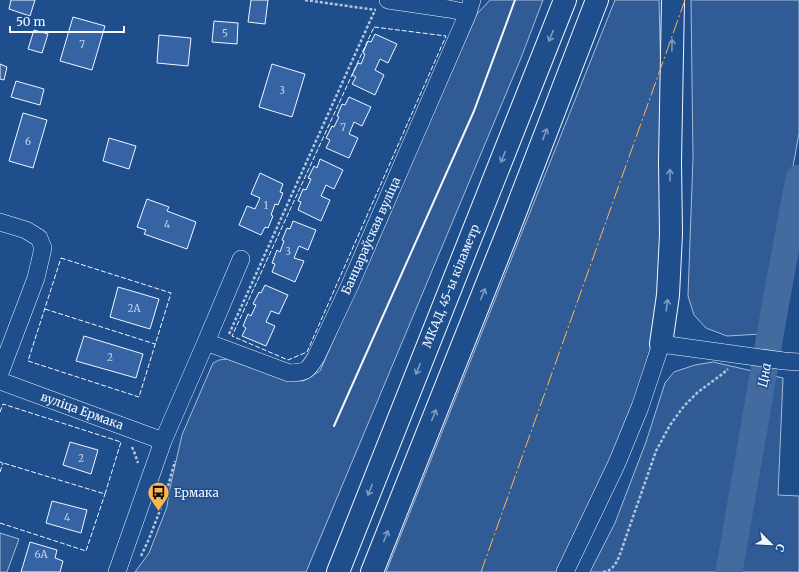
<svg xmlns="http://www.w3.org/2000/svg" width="799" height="572" font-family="Merriweather,serif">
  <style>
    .built { fill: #305b95; stroke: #a8bbd7 }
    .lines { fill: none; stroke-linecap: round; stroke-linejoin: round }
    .river { stroke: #446ba0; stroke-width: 27 }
    .building { fill: #3563a3; stroke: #f2f6ff }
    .minor-casing { stroke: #f2f6ff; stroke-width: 18 }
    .highway-casing { stroke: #f2f6ff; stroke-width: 24 }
    .path { stroke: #b3c4dc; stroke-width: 2.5; stroke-dasharray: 3 2; stroke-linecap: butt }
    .minor { stroke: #1f4e8c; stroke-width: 17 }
    .highway { stroke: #1f4e8c; stroke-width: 22 }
    .fence { stroke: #f2f6ff; stroke-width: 1; stroke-dasharray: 5 2; stroke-linecap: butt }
    .wall { stroke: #f2f6ff; stroke-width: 2 }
    .power { stroke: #ffb74d; stroke-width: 1; stroke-dasharray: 14 3 2 3; stroke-linecap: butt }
    .oneway { stroke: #7e9ac0 }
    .labels { text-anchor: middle; stroke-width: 3; stroke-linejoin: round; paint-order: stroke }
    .number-label { font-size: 10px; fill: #c3d1e8 }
    .street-label { font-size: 12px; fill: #f2f6ff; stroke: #1f4e8c }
    .poi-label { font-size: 12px; fill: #f2f6ff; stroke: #1f4e8c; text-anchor: start }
    .water-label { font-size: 13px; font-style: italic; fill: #f2f6ff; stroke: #1f4e8c }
  </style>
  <rect width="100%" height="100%" fill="#1f4e8c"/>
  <path class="built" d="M490,0H543L521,58L306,572H135L149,553L167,507L169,492L182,435L213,363L219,360L227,359L285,380L303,381L320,371L477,14Z
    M615,0H659L663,162L660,294L651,347L632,409L611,460L556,572H386Z
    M691,0H799V133L766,318L762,334L727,336L706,328L694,315L688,296L693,158Z
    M713,362L783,378L778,495L799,496V572H590L615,523L646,442L665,383L674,372L695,365Z
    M0,533L19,539L7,572H0Z"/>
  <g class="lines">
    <path class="river" d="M729,572L776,301L799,178"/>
  </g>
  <path class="building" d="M11,0H35L30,16L9,9Z
    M251,0H268L265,24L248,22Z
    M73,17L105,26L92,70L60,61Z
    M214,21L238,23L237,44L212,42Z
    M34,30L48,34L42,53L28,49Z
    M375,34L397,44L388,63L380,59L375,70L384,75L375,95L352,84L356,77L352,75L358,63L361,64L365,54L363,53L368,41L371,42Z
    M159,35L191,38L188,66L157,63Z
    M0,64L7,67L4,80L0,79Z
    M272,64L305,74L292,117L259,107Z
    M16,81L44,89L40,105L11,97Z
    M349,97L371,107L362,126L354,122L349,134L358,138L349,158L326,148L330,140L326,138L332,126L334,127L339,117L337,116L342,104L345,105Z
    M23,113L47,120L33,168L9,161Z
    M109,138L136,146L129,169L103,161Z
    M320,159L343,170L334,189L326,185L321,196L330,200L321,221L298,210L301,202L298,201L303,189L306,190L311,179L308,178L314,166L317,168Z
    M260,173L283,184L280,192L283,193L278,205L275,204L271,215L273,216L268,228L265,227L261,235L239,225L247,206L255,209L260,198L251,194Z
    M147,199L169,207L167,211L196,222L187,249L144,234L146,230L137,227Z
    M293,221L316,230L308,250L299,246L294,258L304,261L295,282L272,272L275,264L272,263L277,250L280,252L284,241L282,240L287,228L290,229Z
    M265,285L288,295L279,314L271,311L266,322L275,326L266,346L242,336L246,328L243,326L248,314L251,316L256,305L253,304L259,292L261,293Z
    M118,287L159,299L150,329L110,317Z
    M84,336L143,354L136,378L76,361Z
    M70,442L98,450L91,474L63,465Z
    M52,501L87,510L81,533L46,523Z
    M30,542L57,550L55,558L63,561L60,572H21Z"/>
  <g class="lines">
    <defs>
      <path id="minor" d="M388,0L449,9L468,13
        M0,222L26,230L39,238L43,248L36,278L0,373
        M206,342L289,373C306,372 307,372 316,357L350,285L468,13L472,0
        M0,381L163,441
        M117,572L163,441L206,342L241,259
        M565,572L617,463L640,407L661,344L784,361L799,362"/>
      <path id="highway" d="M661,344L668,295L671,234L670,162L673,0
        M338,572L565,0
        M372,572L510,226L597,0"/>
    </defs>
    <use href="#minor" class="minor-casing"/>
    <use href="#highway" class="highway-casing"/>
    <path class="path" d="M305,0L376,10
      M229,334L375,10
      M132,447L135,454L138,463
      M141,556L149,539L165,497L175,461
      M603,572C612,571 615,565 619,557L656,451L670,425L684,406L698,392L721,375L728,369"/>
    <use href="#minor" class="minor"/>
    <use href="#highway" class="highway"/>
    <path class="fence" d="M374,27L446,36L307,352L288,360L232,336Z
      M61,258L171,293L139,397L28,361Z
      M45,309L155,344
      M0,412L3,404L121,442L105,494L0,462
      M0,472L3,463
      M0,523L86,551L105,494"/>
    <path class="wall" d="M334,426L474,111L515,0"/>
    <path class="power" d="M481,572L685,0"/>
  </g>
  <defs><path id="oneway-shaft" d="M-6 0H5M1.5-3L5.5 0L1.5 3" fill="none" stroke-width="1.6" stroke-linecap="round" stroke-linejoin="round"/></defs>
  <g class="oneway">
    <use href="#oneway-shaft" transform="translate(551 36) rotate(112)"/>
    <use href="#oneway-shaft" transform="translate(672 45) rotate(-89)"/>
    <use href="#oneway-shaft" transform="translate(545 134) rotate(-69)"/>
    <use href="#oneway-shaft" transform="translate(503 157) rotate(112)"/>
    <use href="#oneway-shaft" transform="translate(670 175) rotate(-91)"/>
    <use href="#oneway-shaft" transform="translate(483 294) rotate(-68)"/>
    <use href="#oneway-shaft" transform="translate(667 305) rotate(-82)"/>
    <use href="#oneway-shaft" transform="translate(418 369) rotate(112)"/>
    <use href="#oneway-shaft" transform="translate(434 415) rotate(-68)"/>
    <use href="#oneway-shaft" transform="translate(370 490) rotate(112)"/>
    <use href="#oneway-shaft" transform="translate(386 536) rotate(-68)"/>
  </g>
  <defs>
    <symbol id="bus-pin" viewBox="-11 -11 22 30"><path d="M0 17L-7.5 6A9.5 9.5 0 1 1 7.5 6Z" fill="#ffb74d" stroke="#1f4e8c"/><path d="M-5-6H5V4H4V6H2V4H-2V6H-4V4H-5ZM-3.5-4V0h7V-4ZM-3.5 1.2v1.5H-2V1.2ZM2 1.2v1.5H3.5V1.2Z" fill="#111"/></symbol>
  </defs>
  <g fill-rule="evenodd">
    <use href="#bus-pin" x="146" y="480" width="25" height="34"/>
  </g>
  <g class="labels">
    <g class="number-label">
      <text x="225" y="37">5</text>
      <text x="82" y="48">7</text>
      <text x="282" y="94">3</text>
      <text x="343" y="131">7</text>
      <text x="28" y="145">6</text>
      <text x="266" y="209">1</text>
      <text x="167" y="228">4</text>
      <text x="288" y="255">3</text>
      <text x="134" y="312">2А</text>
      <text x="110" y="361">2</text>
      <text x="81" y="462">2</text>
      <text x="67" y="521">4</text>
      <text x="41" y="558">6А</text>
    </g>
    <g class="street-label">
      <text transform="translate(371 236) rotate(-66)" y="4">Банцараўская вуліца</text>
      <text transform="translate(451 286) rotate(-68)" y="4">МКАД, 45-ы кіламетр</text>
      <text transform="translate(82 411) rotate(20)" y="4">вуліца Ермака</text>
    </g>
    <g class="poi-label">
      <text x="174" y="497">Ермака</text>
    </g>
    <g class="water-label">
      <text transform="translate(764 375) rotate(-80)" y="5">Цна</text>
    </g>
  </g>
  <g transform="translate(771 544) rotate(114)" stroke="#1f4e8c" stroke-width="3" paint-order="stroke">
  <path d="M0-3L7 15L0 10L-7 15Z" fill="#f2f6ff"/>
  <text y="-6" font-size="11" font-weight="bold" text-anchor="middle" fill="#f2f6ff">С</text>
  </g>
  <path d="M10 26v6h114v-6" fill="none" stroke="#f2f6ff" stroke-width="2"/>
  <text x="16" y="26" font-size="12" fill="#f2f6ff" stroke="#1f4e8c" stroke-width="3" paint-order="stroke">50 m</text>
</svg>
